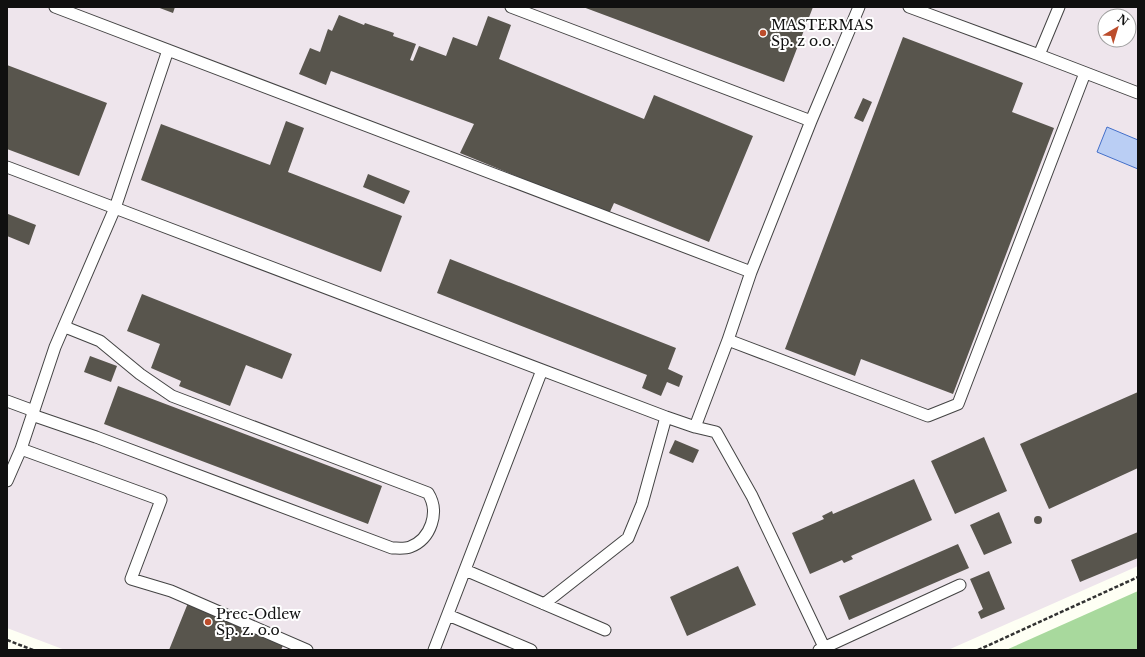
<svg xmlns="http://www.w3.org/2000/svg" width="1145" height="657" font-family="'Libre Baskerville',serif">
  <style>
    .industrial { fill: #eee5ec; fill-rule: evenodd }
    .forest { fill: #a8d99d }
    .water { fill: #bacef4; stroke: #436fc9 }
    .building { fill: #58554d }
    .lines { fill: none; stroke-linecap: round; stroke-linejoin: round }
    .lane-casing { stroke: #434343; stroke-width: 13 }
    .path { stroke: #323232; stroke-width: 2.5; stroke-dasharray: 4 2; stroke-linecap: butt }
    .lane { stroke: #fff; stroke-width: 11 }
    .poi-dot { fill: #bc4d2c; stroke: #fff; stroke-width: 1.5 }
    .labels { text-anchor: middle; stroke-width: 4; stroke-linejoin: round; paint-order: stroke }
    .poi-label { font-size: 14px; fill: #101010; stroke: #fff; text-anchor: start }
  </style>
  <rect width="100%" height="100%" fill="#fefff4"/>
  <path class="industrial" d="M7,7H1138V566L948,650H65L7,628ZM1105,16H1129V40H1105Z"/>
  <path class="forest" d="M1138,591V650H1006Z"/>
  <path class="water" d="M1107,127L1138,140V169L1097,152Z"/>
  <path class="building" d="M157,7H175L173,13Z
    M583,7H813L784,82Z
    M339,15L364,25L365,23L394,33L393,36L416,44L410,60L413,61L419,46L446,56L453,37L477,46L488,16L511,25L499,59L644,119L654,95L753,136L709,242L614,203L609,214L460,153L474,124L331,71L326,85L299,74L310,48L320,52L328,29L332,31Z
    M903,37L1023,83L1012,112L1054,128L953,394L861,359L855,376L785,349Z
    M7,65L107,103L79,176L7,149Z
    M863,98L872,102L863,122L854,118Z
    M286,121L304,128L288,172L402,216L381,272L141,180L161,124L270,165Z
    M368,174L410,191L404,204L363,187Z
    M8,214L36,225L29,245L7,236Z
    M450,259L676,348L668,369L683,376L679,387L667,382L661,396L642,388L647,375L437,293Z
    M142,294L292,354L282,379L246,365L230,406L179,386L181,381L151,368L160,344L127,331Z
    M90,356L117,366L111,382L84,372Z
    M118,386L382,486L368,524L104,424Z
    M1138,392V468L1049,509L1020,444Z
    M984,437L1007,491L955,514L931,461Z
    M675,440L699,450L693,463L669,453Z
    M914,479L932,520L851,556L853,559L844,563L842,560L810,574L792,533L824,519L822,516L832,511L833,514Z
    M999,512L1012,543L984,555L970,525Z
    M1034 520a4 4 0 1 1 8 0a4 4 0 1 1-8 0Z
    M1138,532V558L1080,582L1071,560Z
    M958,544L969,568L849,620L839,596Z
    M738,566L756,605L687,636L670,597Z
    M989,571L1005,609L981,619L978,612L983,609L970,579Z
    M188,603L285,641L281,650H169Z"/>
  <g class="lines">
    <defs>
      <path id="lane" d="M55,7L751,272
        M511,7L811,121
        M909,7L1039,55L1059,7
        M1039,55L1138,93
        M7,167L115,208L168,50
        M728,340L928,416L958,404L1085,73
        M7,401L34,411
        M32,415L96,437L392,548C397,548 405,549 410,547C431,539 440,512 428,493L172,396L140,374L100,341L70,329L64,326
        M695,427L716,432L752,496L824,647
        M7,481L21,449
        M465,570L605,630
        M544,604L628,538L642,504L666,417
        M448,615L531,650
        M307,650L171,591L131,579L161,500L21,449L55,347L115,208L666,417L695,427L728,340L751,272L811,121L859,7
        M434,650L542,370
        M819,650L960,585"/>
    </defs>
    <use href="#lane" class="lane-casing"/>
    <path class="path" d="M7,640L33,650
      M978,650L1138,577"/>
    <use href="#lane" class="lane"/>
  </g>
  <g class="poi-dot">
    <circle cx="763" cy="33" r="4"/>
    <circle cx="208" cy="622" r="4"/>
  </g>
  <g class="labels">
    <g class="poi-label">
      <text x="771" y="30">MASTERMAS<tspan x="771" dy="16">Sp. z o.o.</tspan></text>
      <text x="216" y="619">Prec-Odlew<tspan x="216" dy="16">Sp. z. o.o</tspan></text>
    </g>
  </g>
  <rect width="1145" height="657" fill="none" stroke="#101010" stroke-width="16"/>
  <g transform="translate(1117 28) rotate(38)"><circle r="19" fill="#ffffff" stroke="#9f9f9f"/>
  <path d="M0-3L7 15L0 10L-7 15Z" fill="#bc4d2c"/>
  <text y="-6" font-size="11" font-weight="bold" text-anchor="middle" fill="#101010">N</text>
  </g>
</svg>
